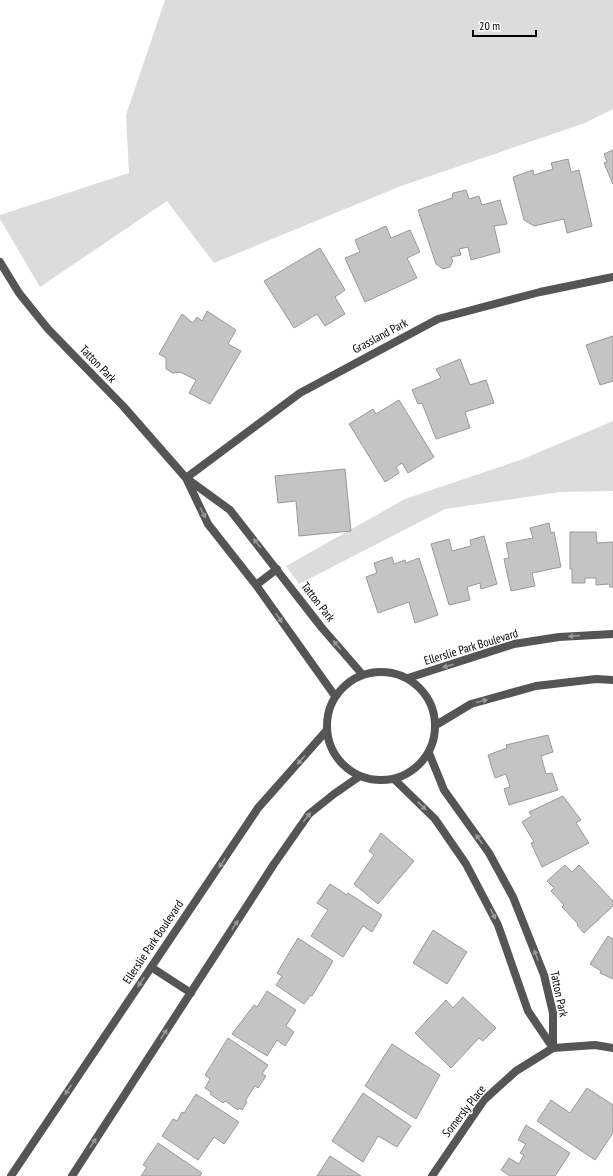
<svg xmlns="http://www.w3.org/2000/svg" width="613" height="1176" font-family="'PT Sans Narrow',sans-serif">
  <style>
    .green { fill: #dcdcdc }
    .building { fill: #c4c4c4; stroke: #999 }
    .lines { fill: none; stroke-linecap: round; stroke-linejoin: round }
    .minor { stroke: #555; stroke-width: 8 }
    .oneway { fill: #999 }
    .labels { text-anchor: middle; stroke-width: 3; stroke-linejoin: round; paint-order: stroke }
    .street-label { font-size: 12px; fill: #000; stroke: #fff }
  </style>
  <rect width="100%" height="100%" fill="#fff"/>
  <path class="green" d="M165,0H613V109L585,123L401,186L214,263L167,201L40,287L0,219V215L129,173L126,115Z
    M613,421V491L560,492L445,509L299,584L286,566L405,499L523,459Z"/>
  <path class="building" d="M613,150V184L604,163L607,162L604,154Z
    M568,159L571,172L579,170L592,226L567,233L564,219L534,226L524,220L513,177L533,170L534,175L553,169L551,163Z
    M466,190L469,199L479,196L482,205L500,200L507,224L494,226L500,252L471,260L468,247L459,249L461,255L451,257L453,261L450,267L443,269L436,264L418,210L452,198L453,193Z
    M386,226L391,238L410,230L420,252L407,258L417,278L365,302L345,258L360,252L355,240Z
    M320,248L345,290L335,297L345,314L325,326L317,314L294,328L264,281Z
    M207,311L236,330L228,344L241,351L210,404L189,393L196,380L180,372L173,373L166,369V358L159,354L182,314L193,323L197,317L202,321Z
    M613,336V381L600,385L586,345Z
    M460,359L470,385L486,380L494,403L465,412L470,428L436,439L422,403L418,404L412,390L441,378L436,369Z
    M399,400L434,457L408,473L402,463L396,467L399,473L385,482L349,424L373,409L376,414Z
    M345,469L351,531L299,536L296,501L278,503L275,476Z
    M549,523L551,533L554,532L561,567L532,573L535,586L511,591L504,559L509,558L506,543L533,538L530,528Z
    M570,532H596L597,543L613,542V587H610L609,584L596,585V578H585V583H572V569H570Z
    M484,536L497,584L481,589L480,583L467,587L470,600L449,605L431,544L449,539L452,551L471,546L470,540Z
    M392,557L394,564L405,560L406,563L419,558L438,615L415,623L409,602L378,613L366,577L377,573L374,563Z
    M548,735L553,752L541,756L546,774L552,773L558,790L509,805L504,789L510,787L506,774L495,778L488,755L507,748L506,745Z
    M563,796L581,820L576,823L589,843L542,867L531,843L534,842L522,822L532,816L529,812Z
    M381,833L414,861L378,904L354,884L374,855L369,851Z
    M565,865L572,872L579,865L613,901V906L584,933L577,925L578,924L562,907L564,905L551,891L554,888L547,881Z
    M330,884L347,895L348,893L382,915L372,932L363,926L343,957L311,936L328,910L317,903Z
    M433,930L467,952L447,984L413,963Z
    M608,936L613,939V979L600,973L601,971L590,964Z
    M298,938L333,961L312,996L311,995L304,1004L276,985L282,976L277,973Z
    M267,991L296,1010L286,1026L294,1032L285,1046L277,1040L267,1056L232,1034L254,1005L257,1007Z
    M463,997L496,1028L483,1041L479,1038L451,1068L415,1033L446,1000L453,1008Z
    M228,1038L268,1065L262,1074L266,1076L258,1088L255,1086L245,1101L247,1102L242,1110L239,1108L238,1110L225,1101L223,1103L210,1094L211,1092L205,1088L210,1079L205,1075Z
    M392,1044L440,1075L416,1119L365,1086Z
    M587,1088L613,1105V1133L595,1160L537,1121L551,1100L570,1113Z
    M363,1093L411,1126L397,1147L378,1136L363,1162L332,1141Z
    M196,1094L239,1122L224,1144L214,1137L198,1160L162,1136L173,1119L177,1121L182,1112L184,1113Z
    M526,1125L570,1153L555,1176H510L501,1170L509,1158L519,1164L524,1155L520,1153L526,1144L518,1140Z
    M158,1143L202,1173L200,1176H141L147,1167L143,1165Z
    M330,1156L361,1176H317Z"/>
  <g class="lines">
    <path class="minor" d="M0,262L19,293L48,329L123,406L186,478L230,510L322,628L362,674
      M186,478L300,393L438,319L540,292L613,277
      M186,478L208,524L256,585L335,696
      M256,585L277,569
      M327 726a54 54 0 1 1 108 0a54 54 0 1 1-108 0Z
      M408,678L514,644L559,637L613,634
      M436,725L471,704L536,686L596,679L613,680
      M429,753L444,790L489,853L513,897L544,975L553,1013V1048
      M394,779L435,819L466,864L498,925L528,1011L553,1048
      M151,967L191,993
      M11,1176L258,808L327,730
      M72,1176L274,864L309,814L334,794L360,776
      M432,1176L484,1100L516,1071L553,1048L595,1045L613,1048"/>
  </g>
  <defs><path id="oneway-solid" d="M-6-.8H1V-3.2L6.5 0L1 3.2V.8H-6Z"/></defs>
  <g class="oneway">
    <use href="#oneway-solid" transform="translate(203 513) rotate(64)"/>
    <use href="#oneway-solid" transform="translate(257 543) rotate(-128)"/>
    <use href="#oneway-solid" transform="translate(279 618) rotate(55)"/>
    <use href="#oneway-solid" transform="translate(574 636) rotate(176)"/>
    <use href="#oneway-solid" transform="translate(337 645) rotate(-131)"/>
    <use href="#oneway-solid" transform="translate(448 666) rotate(162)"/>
    <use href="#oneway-solid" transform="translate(482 701) rotate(-15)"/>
    <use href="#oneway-solid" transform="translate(301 760) rotate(131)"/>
    <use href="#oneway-solid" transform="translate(422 806) rotate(44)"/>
    <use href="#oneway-solid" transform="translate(307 817) rotate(-51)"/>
    <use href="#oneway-solid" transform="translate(479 839) rotate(-125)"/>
    <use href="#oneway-solid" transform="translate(222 863) rotate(124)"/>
    <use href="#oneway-solid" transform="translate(493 914) rotate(64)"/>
    <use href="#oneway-solid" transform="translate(235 925) rotate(-57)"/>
    <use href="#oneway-solid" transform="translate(536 955) rotate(-111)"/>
    <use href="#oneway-solid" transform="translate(141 982) rotate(124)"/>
    <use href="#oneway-solid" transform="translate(164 1034) rotate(-57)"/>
    <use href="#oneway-solid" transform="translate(68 1090) rotate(124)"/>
    <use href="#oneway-solid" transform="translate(93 1143) rotate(-57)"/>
  </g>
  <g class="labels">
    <g class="street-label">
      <text transform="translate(380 336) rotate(-28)" y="4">Grassland Park</text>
      <text transform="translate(98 364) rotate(46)" y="4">Tatton Park</text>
      <text transform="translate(318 602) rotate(52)" y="4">Tatton Park</text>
      <text transform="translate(471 647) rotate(-17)" y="4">Ellerslie Park Boulevard</text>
      <text transform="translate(153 942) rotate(-56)" y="4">Ellerslie Park Boulevard</text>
      <text transform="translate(559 994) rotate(78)" y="4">Tatton Park</text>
      <text transform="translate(464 1111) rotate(-52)" y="4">Somersly Place</text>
    </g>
  </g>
  <path d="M473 30v6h63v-6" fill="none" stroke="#000000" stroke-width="2"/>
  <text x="479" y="30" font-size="12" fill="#000000" stroke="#ffffff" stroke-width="3" paint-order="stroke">20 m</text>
</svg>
